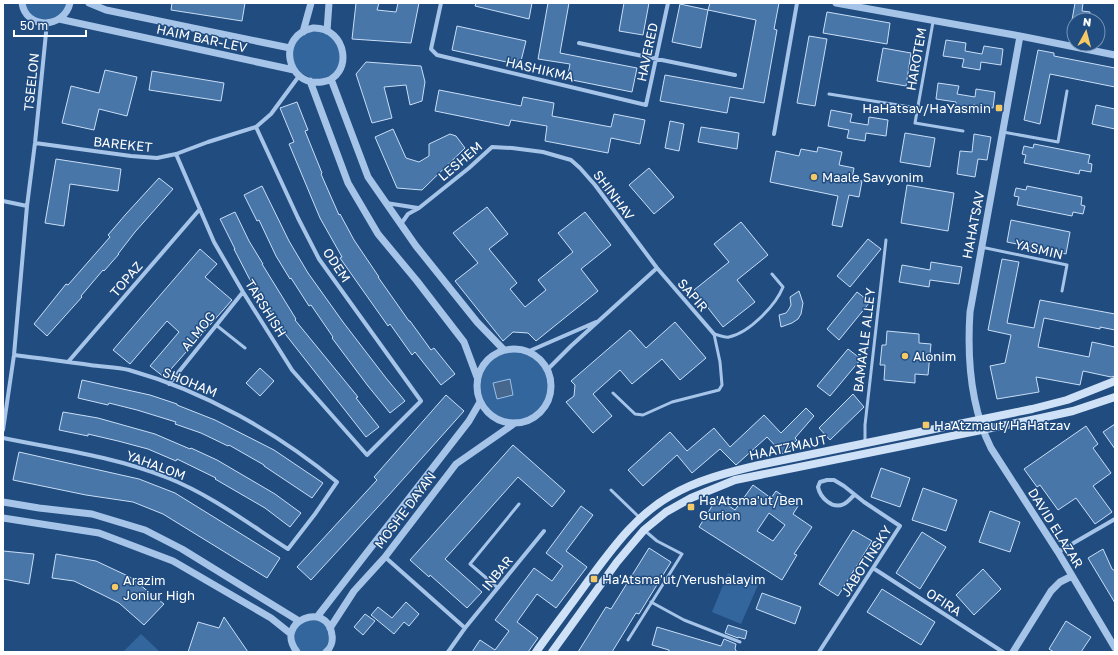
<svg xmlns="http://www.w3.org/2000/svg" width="1118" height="655" font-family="'Golos Text',sans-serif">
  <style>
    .green { fill: #34669e }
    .water { fill: #47678d; stroke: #98c0e9 }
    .building { fill: #4876a9; stroke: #c9def6; fill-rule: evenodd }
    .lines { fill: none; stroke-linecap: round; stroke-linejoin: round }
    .service { stroke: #a5c4e8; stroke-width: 3 }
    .minor { stroke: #a5c4e8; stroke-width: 4 }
    .tertiary { stroke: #a5c4e8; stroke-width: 7 }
    .secondary { stroke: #cfe1f6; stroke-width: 8 }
    .poi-dot { fill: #f5c965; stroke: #204c80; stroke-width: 1.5 }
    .labels { text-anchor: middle; stroke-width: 3; stroke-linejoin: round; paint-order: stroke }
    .street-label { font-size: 13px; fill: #fff; stroke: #204c80 }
    .poi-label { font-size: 13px; fill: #fff; stroke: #204c80; text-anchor: start }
  </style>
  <rect width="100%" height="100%" fill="#204c80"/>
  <path class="green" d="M23,3H69L54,21L32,18Z
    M314,30L330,33L342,54L336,74L317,81L295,70L291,52L296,39Z
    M479 386a35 35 0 1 1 70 0a35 35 0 1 1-70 0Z
    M728,573L758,585L741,624L712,612Z
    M310,618L325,623L331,636L324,652H299L295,646V628Z
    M141,634L160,652H123Z"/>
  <path class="water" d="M510,379L513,395L497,399L493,383Z"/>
  <path class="building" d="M172,3H245L242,21L171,10Z
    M356,3H379L377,10L396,12L398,3H419L411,43L352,39Z
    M476,3H532L529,19L475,6Z
    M548,3H569L560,53L637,68L632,92L567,79L570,64L538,59Z
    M624,3H649L643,35L619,31Z
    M710,3H779L774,29L777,30L764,103L730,97L727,113L660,101L665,75L743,89L756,20L708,10Z
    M1075,3H1083L1082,11L1090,12L1089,20H1072Z
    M680,4L708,10L701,48L672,42Z
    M827,12L890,23L887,44L823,33Z
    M457,26L526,41L520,65L452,50Z
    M809,36L827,39L815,106L797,103Z
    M946,40L966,43L965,51L982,54L984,46L1003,49L1001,65L981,62L980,70L962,67L964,59L943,56Z
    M883,48L911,53L906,86L877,81Z
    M1038,50L1054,53V56L1115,68V87L1050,74L1040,124L1024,120Z
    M366,62L421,66L425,82L422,101L410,105L406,85L384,87L392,118L372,123L356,74Z
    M105,70L137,77L127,116L99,109L94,130L62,123L71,86L99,93Z
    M152,71L224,83L221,101L149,90Z
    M938,83L959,86L957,94L975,97L976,89L995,92L993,108L973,105L972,113L955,110L956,102L936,99Z
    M439,90L521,106L523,97L554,103L552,116L611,127L614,114L645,120L640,144L611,138L608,153L545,141L547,126L511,120L509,126L435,111Z
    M297,102L308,130L305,131L322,173L321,174L339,215L340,214L354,240L379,277H378L409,321H410L431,350L434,348L455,374L441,385L415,352L412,355L390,324L388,326L340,258L342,257L320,218L289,144L294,142L280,108Z
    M1096,105L1115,109V129L1092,124Z
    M831,110L852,114L850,122L868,125L869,117L888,120L886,136L866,133L865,141L847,138L849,130L828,126Z
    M670,121L684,124L679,151L665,148Z
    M701,127L739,133L737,149L698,142Z
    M393,129L406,158L419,162L429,156V144L450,134L456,136L465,148L422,190L397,188L375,137Z
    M905,133L935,138L930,167L900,162Z
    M974,134L991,137L987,160L978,159L975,177L957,174L960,151L972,152Z
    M1034,144L1090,155L1088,163L1092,164L1091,172L1080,170L1079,174L1024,163L1026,155L1022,154L1024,146L1033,148Z
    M818,147L842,152L839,165L854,168L852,179L862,181L859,197L849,195L842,227L832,225L838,196L770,182L776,151L799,156L801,149L817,152Z
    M56,159L121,169L118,191L70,184L64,226L45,223Z
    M649,168L674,197L654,214L629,185Z
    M159,178L173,189L135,232L118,254H119L104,271L103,270L81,296L82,297L47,336L34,324L66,284L68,285L110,237L108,235L126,214Z
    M907,185L954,193L948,231L901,223Z
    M262,186L289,241L308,273L343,322L386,378L405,401L390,413L368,386L332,338L333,337L311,305L309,306L291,278L290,279L276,256L259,220L257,221L244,195Z
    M1027,186L1082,197L1081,205L1085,206L1083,214L1073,212L1072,216L1017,205L1019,197L1014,196L1016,188L1026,190Z
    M487,207L508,234L489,249L517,283L510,289L525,307L546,290L538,280L573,252L558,233L585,212L611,245L581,269L598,291L536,341L528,333L513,332L503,341L455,281L478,263L453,233Z
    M235,212L249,241L263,264H262L296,319L295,320L358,397L356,398L379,427L366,437L286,335L249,278L234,249H235L220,219Z
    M1011,220L1070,232L1066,254L1007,242Z
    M741,222L768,255L737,280L755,302L723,327L694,290L729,262L714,244Z
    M868,239L881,249L850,287L837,276Z
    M200,249L217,264L205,277L232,300L164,377L150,366L179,332L167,321L130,364L113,350Z
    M1002,259L1019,262L1007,323L1034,328L1040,300L1115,314V330L1100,327V329L1044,318L1038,347L1089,357L1092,342L1115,347V376L1111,377L1083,371L1080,385L1036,377L1039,392L997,399L990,366L1005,363L1011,335L988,330Z
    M931,262L962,267L959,284L930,280L929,287L899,282L902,265L930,270Z
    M799,291L803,303L801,314L798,319L792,323L781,327L779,315L786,313L789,309L791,305L790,297Z
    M857,292L870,302L839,340L827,329Z
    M675,322L706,358L680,380L662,359L632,384L620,370L593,394L612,416L593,433L566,402L574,396L575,385L571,381L630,330L646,348Z
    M887,331L919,334V343L931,344L928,375L915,374V383L884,380L885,365H880L882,345H886Z
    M848,349L861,359L830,396L817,386Z
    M260,368L274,381L260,396L246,383Z
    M82,380L150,395L177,404V405L215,420L274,450L323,483L312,498L264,466V465L229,445L228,446L201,433L175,424L176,422L137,410L109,403L108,405L78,398Z
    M853,394L864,407L830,440L819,428Z
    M446,395L464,411L388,496L311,580L297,567L377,480L374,477Z
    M806,408L814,416L795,438L797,440L783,454L767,437L736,465L720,449L692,473L677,455L643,486L628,470L670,432L687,451L714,428L730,447L764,415L781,433Z
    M63,412L98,418L155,434L190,449L191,448L217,460L275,494L301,513L290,527L265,508L215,479L216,478L177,459L176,461L148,449L118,441L88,434V436L59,430Z
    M1115,424V449L1103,432Z
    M1086,426L1098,444L1093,448L1111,473L1093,486L1112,512L1095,524L1076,498L1058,510L1040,485L1037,487L1024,469Z
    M513,445L565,491L552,507L518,477L445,559L482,592L467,608L430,575L429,577L410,560Z
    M19,452L139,479L175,493L280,558L267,578L163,514L133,502L86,495L13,480Z
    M881,468L910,478L900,507L871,497Z
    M753,485L771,498L776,491L798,506L793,514L812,527L794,554L797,555L782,580L699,527L717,498L735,510ZM769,513L785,525L773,541L757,531Z
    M923,488L957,500L946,531L912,520Z
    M581,506L593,515L566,551L587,567L556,608L537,594L517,622L538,638L528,652H472L480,640L495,650L509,631L495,620L534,568L552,581L563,566L546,553Z
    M990,511L1020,522L1010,552L979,542Z
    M853,530L872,541L838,596L819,584Z
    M922,532L946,547L920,589L896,573Z
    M649,548L671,562L639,614L636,613L612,652H578L606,607L611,609Z
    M1103,549L1112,569L1115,571V603L1088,558Z
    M3,551L34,554L29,584L3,579Z
    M56,554L96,561L130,577L164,604L144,625L119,603L101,594L74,581L52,578Z
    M983,569L1001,589L974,615L956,595Z
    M882,589L935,622L921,645L867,612Z
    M762,593L801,607L795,624L756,609Z
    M406,602L419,614L409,626L404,622L394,634L371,615L378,607L392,618Z
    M365,614L375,621L363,635L354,627Z
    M224,617L248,652H188L198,622L219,628Z
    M1066,621L1091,637L1081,652H1054L1049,649Z
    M728,625L747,631L745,639L738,637V638L725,633Z
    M657,627L721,646L724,639L736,644L735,649L736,650V652H669V650L652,645Z"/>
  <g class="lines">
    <path class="service" d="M933,22L915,123L963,131
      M829,94L917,108
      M1003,132L1058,142L1067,91
      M981,247L1067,265L1062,291
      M216,325L245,348
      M613,393L635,414L643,415L672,402L719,390L722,385L720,362L714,334C719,335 725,338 729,337C749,333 776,305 783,287L772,274
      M865,442V425L886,240
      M611,490L640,518
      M498,588L470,564L519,504
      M651,602L684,620L740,642
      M628,640L682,554L657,541L644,530"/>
    <path class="minor" d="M441,3L431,49L437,55L646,105L668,3
      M579,43L735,75
      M774,134L797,3
      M35,143L131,156L157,158L176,154L208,142L256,127L271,114L299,76
      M176,154L214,242L243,292L292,370L367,455L421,401L319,259L298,218L256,127
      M3,201L27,206
      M386,203L418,208
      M401,224L408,214L419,208L469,168L492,147L512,148L543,152L571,160L580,168L595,185L657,268L714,334
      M527,352L596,322
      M68,362L200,209
      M547,370L571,346L657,268
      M169,384L243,292
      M3,430L14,355L27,206L35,143L47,23
      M3,438C58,449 116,457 168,478C211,495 249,524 288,549L315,514L337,482C278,433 204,391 129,370C117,367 103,367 90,365C65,362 40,358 14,355
      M1058,552L1115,519
      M385,557L465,628
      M873,568L1003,652
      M448,652L465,628L544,531
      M819,652L900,526L864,502L844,486L834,480H827L820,482L818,487C820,497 832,510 844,504C848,502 851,498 854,495"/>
    <path class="tertiary" d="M22,3C26,30 64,29 70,3
      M89,3L106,10L290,48
      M836,3L1020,36L1115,55
      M59,19L294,70
      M313,28C348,27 354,77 322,82C286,87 276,35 313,28Z
      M327,31L329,3
      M303,32L311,3
      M1020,36L970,312C967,358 970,406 991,448L1058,552L1115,648
      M331,79L368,177L416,246L477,322L504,350
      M310,81L348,183L378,234L417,281L464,342L477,377
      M477 386a37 37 0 1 1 74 0a37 37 0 1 1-74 0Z
      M3,502L39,508L92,514L145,530L182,549L299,621
      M3,518L99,533L173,561L271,618L291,634
      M317,617L469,421L480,402
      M330,628L354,591L385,557L456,464L515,423
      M297,652C273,621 328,600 332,635C333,641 331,648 326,652
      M1013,652L1051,591L1060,582L1072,576"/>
    <path class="secondary" d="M536,652C553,628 571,605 588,581C612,549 635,516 670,496C697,480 729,472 759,465L1032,409L1067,400L1115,381
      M552,652L617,562L644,530L666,512L691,498L735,480L1041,418L1073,411L1115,397"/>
  </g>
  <g class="poi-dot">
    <rect x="995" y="104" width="8" height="8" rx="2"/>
    <circle cx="814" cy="177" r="4"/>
    <circle cx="905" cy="356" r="4"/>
    <rect x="922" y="421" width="8" height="8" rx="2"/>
    <rect x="687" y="503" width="8" height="8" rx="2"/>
    <rect x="590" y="575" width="8" height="8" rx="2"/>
    <circle cx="115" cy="587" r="4"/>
  </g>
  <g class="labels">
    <g class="street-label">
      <text transform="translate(202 38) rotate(12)" y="5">HAIM BAR-LEV</text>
      <text transform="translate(647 52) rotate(-78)" y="5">HAVERED</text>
      <text transform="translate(916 59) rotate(-80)" y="5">HAROTEM</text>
      <text transform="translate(540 69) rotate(13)" y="5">HASHIKMA</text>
      <text transform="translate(31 82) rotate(-84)" y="5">TSEELON</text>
      <text transform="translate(123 144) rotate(6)" y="5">BAREKET</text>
      <text transform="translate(460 161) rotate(-40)" y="5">LESHEM</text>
      <text transform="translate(614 195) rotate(53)" y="5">SHINHAV</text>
      <text transform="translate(973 225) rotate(-79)" y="5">HAHATSAV</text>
      <text transform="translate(1039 249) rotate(13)" y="5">YASMIN</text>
      <text transform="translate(337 265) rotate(56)" y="5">ODEM</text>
      <text transform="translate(126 279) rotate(-49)" y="5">TOPAZ</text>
      <text transform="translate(693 295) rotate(49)" y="5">SAPIR</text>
      <text transform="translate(266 308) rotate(58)" y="5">TARSHISH</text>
      <text transform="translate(198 331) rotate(-51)" y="5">ALMOG</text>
      <text transform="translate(864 340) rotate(-83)" y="5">BAMA'ALE ALLEY</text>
      <text transform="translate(190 382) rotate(22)" y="5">SHOHAM</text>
      <text transform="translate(788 447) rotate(-12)" y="5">HAATZMAUT</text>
      <text transform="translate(156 465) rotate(20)" y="5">YAHALOM</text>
      <text transform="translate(405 510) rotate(-53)" y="5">MOSHE DAYAN</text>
      <text transform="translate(1056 528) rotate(58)" y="5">DAVID ELAZAR</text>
      <text transform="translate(866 561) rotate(-57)" y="5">JABOTINSKY</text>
      <text transform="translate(497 573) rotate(-51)" y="5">INBAR</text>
      <text transform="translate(944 602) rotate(33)" y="5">OFIRA</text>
    </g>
    <g class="poi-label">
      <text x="991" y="113" text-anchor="end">HaHatsav/HaYasmin</text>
      <text x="822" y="182">Maale Savyonim</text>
      <text x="913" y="361">Alonim</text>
      <text x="934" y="430">HaAtzmaut/HaHatzav</text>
      <text x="699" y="505">Ha'Atsma'ut/Ben<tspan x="699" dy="15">Gurion</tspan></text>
      <text x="602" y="584">Ha'Atsma'ut/Yerushalayim</text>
      <text x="123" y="585">Arazim<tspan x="123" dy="15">Joniur High</tspan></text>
    </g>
  </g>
  <rect width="1118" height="655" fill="none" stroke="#ffffff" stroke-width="8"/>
  <g transform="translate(1086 32) rotate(7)"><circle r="19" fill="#204c80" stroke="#7994b3"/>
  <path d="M0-3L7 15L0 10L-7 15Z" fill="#f5c965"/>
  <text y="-6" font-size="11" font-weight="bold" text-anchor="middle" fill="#ffffff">N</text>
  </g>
  <path d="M14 30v6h72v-6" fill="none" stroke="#ffffff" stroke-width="2"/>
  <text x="20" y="30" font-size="12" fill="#ffffff" stroke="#204c80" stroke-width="3" paint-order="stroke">50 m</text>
</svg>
